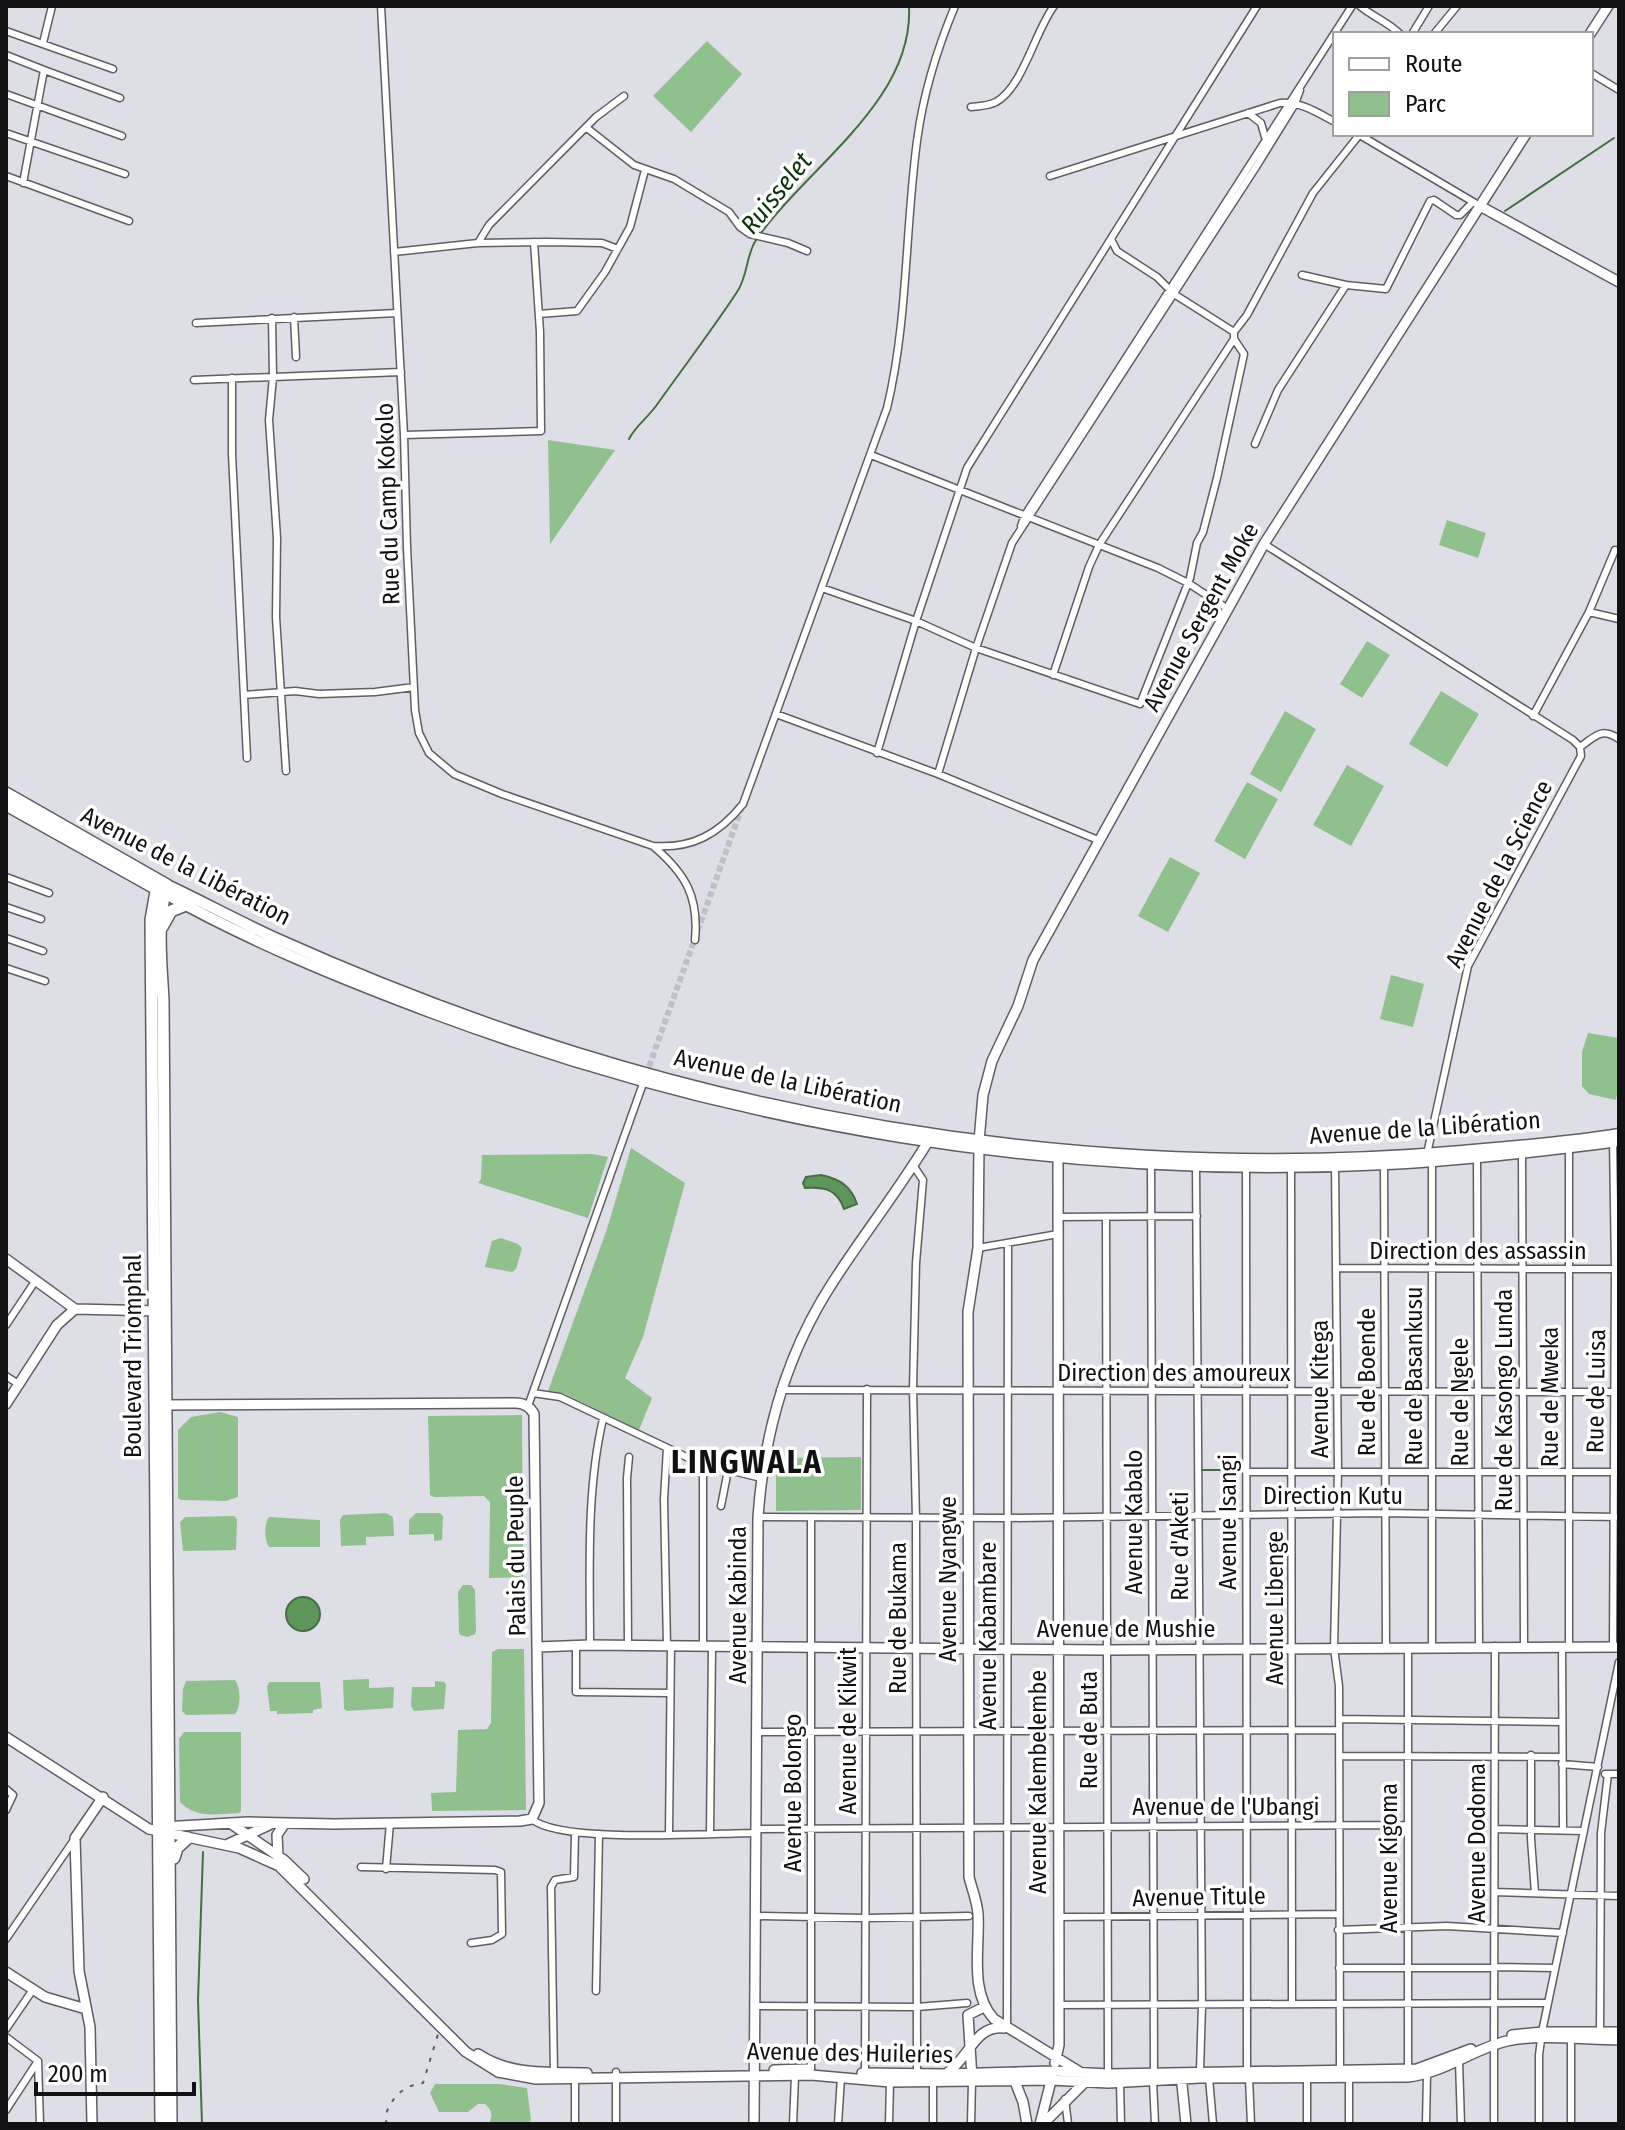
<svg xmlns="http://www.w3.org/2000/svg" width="1625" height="2130" font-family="'Fira Sans Condensed',sans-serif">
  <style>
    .green { fill: #91c08f }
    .water { fill: #5d955b; stroke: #466d46; stroke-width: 2 }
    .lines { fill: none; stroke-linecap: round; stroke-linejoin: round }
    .stream { stroke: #466d46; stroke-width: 2 }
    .street-tunnel { stroke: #bfbfc6; stroke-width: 6; stroke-dasharray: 6 3; stroke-linecap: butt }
    .street-casing { stroke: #5e5e65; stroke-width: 9 }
    .secondary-casing { stroke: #5e5e65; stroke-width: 12 }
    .primary-casing { stroke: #5e5e65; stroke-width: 13 }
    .highway-casing { stroke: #5e5e65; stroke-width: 14 }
    .street { stroke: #fff; stroke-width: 6 }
    .secondary { stroke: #fff; stroke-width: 9 }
    .primary { stroke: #fff; stroke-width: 10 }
    .highway { stroke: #fff; stroke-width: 11 }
    .rail { stroke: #5c5c61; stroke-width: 2; stroke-dasharray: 4 8; stroke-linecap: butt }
    .labels { text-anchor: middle; stroke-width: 7; stroke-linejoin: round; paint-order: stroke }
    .street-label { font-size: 24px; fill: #111114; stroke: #fff }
    .water-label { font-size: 26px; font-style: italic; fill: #0b340c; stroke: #fff }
    .district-label { font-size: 32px; font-weight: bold; letter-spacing: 2px; fill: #111114; stroke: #fff }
  </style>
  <rect width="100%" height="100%" fill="#dedee6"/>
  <path class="green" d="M707,41L742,74L691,132L653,96Z
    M548,440L615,450L550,544Z
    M1447,520L1486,533L1478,558L1439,545Z
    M1367,641L1390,655L1362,698L1340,684Z
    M1441,691L1479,714L1447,767L1409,744Z
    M1285,711L1316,729L1281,792L1250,774Z
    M1347,765L1384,786L1351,846L1313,825Z
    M1247,782L1278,799L1245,859L1214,841Z
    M1170,857L1200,873L1168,932L1138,916Z
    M1391,975L1424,984L1413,1027L1380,1019Z
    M1588,1033L1619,1038V1082L1616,1100L1589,1094L1582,1086V1052Z
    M631,1148L685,1183L643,1337L625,1378L652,1398L639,1430L563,1393L548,1391L607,1229Z
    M592,1154L608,1157L588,1218L478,1183L481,1179L482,1155Z
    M501,1238L518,1244L522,1248L516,1269L512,1272L485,1267L492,1241Z
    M220,1412L238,1417V1497L226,1501L181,1500L178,1498V1430L191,1417Z
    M522,1415L523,1577L489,1578L490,1502L484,1496L434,1497L430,1495L428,1416Z
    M861,1457V1510L776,1511V1458Z
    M386,1513L393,1517L394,1536L366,1537V1545L341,1546L340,1520L343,1515Z
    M416,1513H440L443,1516L442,1540L434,1541V1534L409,1535V1520Z
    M234,1516L237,1519L236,1550L183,1551L180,1522L185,1517Z
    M269,1517L320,1520V1547H269C264,1540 264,1524 269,1517Z
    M463,1585H471L475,1590L476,1630L475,1634L467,1637L460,1635L459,1632L458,1592Z
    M498,1649H524L526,1810L432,1811L431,1793L456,1792L458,1730L487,1729L491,1723L492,1652Z
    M369,1679V1688L394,1687L393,1708L347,1711L344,1709L343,1680Z
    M235,1680C241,1688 241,1707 235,1714L192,1715H186L182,1711L183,1689L186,1681Z
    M435,1681L444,1682L446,1685L444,1709L414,1711L411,1706L412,1687H435Z
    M269,1682H320L322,1708L313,1710V1713L277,1714V1711H270L267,1687Z
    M184,1732H241V1811L239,1813C216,1814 197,1819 180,1802L179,1739Z
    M435,2084H499L527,2088L531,2120L528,2124H489C493,2115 492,2110 485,2104H478L468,2112H439L430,2093Z"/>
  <path class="water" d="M821,1175C840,1179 851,1186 857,1204L844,1209C837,1189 825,1187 805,1188L803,1183L806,1177Z
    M286 1614a17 17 0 1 1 34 0a17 17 0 1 1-34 0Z"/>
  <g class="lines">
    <path class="stream" d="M1505,211L1614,138
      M629,439C635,427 648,417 656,406C683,368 712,330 737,292C748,276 746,255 756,240C806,167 914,102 909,6
      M1200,1470H1246
      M202,2124L198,2000L203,1852"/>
    <path class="street-tunnel" d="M646,1075L743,804"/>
    <defs>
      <path id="street" d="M381,6L404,435L407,547L415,710L419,733L429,753L454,774L502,794L653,846C692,849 719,834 743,804L887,408C908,321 905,230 917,141C923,95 937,49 955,6
        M1360,6C1373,17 1388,22 1400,34
        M6,31L113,69
        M1412,34L1429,6
        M1434,34L1457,6
        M43,43L52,6
        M6,55L44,70L23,183
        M44,70L120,98
        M1591,73L1619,90
        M6,94L122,136
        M971,107C979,106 988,106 996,102C1023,87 1035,31 1054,6
        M1248,113L1261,123L1265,137
        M587,128L634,165L674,179L729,212L740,227L750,234L788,243L807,251
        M6,133L125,174
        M1358,134L1475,203
        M6,176L129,221
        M1050,176L1280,103C1300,101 1318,113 1335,122
        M478,243L489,225L596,117L624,96
        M394,252L478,243L547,242L602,243L618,249
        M1302,275L1346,285
        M539,314L577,311L605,272L630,227L645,170
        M294,317L296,357
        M272,318L273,377L269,420L277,538L276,617L286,771
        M196,323L397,313
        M1234,332L1247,315L1313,193L1360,134
        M232,378V454L247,758
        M194,380L401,372
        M404,435L541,431L540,332L534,242
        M1255,444L1278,390L1346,285L1386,289L1430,201L1434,200L1456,215H1460L1473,202
        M871,455L1158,568L1188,583L1228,609
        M1021,526L1025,515L1352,6
        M1264,544L1573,740L1580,747L1581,756L1468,966L1427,1154
        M822,588L916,621L976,648L1140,704L1190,578L1197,543L1203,532L1217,478L1244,354L1234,339V332L1174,294L1157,277L1117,251L1111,239
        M1589,612L1619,619
        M1053,675L1089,567L1099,545L1234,339
        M244,695L295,691L319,694L375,692L414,687
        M776,714L938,774L1098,840
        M1533,716L1589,612L1615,550
        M1580,747C1596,736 1601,727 1619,739
        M877,753L916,621L967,468L1257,6
        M938,774L976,648L1012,543L1256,167L1295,104L1300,90
        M653,846C686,874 699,897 695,940
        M6,877L49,893
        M6,907L41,919
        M6,938L43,951
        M6,968L45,981
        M1613,1139L1615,1269L1613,1647
        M1569,1148V1647
        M1522,1154L1524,1647
        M1477,1157L1479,1647
        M1151,1164L1154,2072
        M1384,1164L1386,1648
        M913,1165L923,1180L916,1263L913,1389L916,1519L917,2074
        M1196,1165L1202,2005L1200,2071
        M1335,1165L1338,1471L1334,1648L1339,1686L1340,2070
        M1246,1166L1247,2071
        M1291,1166L1292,2002
        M1058,1217L1197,1216
        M1106,1217L1108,2074
        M978,1248L1058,1234
        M1337,1268L1617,1269
        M6,1325L36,1280
        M6,1376L20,1385
        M780,1390L1619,1392
        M533,1393L560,1397L697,1462L761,1478
        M528,1406L645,1078
        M703,1464V1646
        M1246,1472H1619
        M721,1506L728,1470
        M758,1517L1008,1518L1385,1513L1619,1517
        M811,1518V2069
        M576,1645V1692L670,1693
        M590,1645C590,1570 586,1492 603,1419
        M628,1646L627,1478L629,1457
        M667,1646L664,1499L667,1448
        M1408,1647V2072
        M1432,1647V1159
        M1562,1647L1563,1829
        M1339,1719L1562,1722
        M758,1732L1338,1730
        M1531,1755V1839L1535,1893
        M1339,1756L1562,1757
        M1562,1764L1598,1767
        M1605,1774H1619
        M6,1789L13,1795L6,1810
        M532,1819C559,1844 714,1833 756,1833
        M757,1829C973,1827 1190,1825 1407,1825
        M1495,1829L1584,1831
        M710,1833L712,1647
        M669,1834L671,1646
        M361,1867L495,1870L501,1872L502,1934L492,1940L471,1943
        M386,1869L390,1823
        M1495,1892L1619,1896
        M756,1916L866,1918L969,1916
        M1059,1917L1339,1914
        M1338,1930L1447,1926L1563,1933
        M6,1939L74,1840
        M1495,1967L1554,1968
        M1339,1968H1496
        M596,1991L599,1834
        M1058,2005L1547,2003
        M756,2006L917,2007L967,2003
        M6,2029L32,1991
        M1007,2029L1008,1243
        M1600,2032L1601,1833L1608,1774
        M6,2037L38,2061
        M1571,2037V2124
        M1494,2040L1495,1646
        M38,2061L40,2124
        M1459,2061L1461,2124
        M616,2072V2124
        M554,2073L551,1887L555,1880L574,1877L575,1833
        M865,2073L867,1389
        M1349,2076V2124
        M1209,2078L1213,2124
        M1249,2078L1251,2124
        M1307,2078V2124
        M575,2079V2124
        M1153,2081L1155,2124
        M1120,2083L1121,2124
        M1065,2099L1068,2124
        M6,2110L38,2061
        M793,2124L795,2076
        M838,2124L841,2077
        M889,2124L890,2082
        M933,2124V2082
        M971,2124L972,2082
        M1426,2124L1427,2074
        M1494,2124V2045
        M1539,2124V2055L1542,2032L1619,1662"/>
      <path id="secondary" d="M1590,34L1608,6
        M1480,206L1619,282
        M6,1259L75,1309
        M75,1309L159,1311
        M6,1404L57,1325L75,1309
        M162,1405L515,1403C524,1403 530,1406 534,1414L539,1803L532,1819L520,1821L334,1824L248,1822L163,1827
        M537,1647L590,1645L1106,1650L1619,1647
        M6,1737L149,1829L239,1848L279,1866L466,2052L498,2072L536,2079L811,2075L890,2082L1051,2080L1108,2083L1200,2078L1408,2077C1444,2073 1473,2049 1507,2041C1539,2034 1586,2040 1619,2040
        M230,1823L284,1860L304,1879
        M226,1845L269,1825
        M278,1856L277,1835L285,1823
        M6,1972L45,1997L86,2009
        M1512,2035L1542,2032H1619
        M478,2054C511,2076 549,2072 587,2073
        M1055,2063L1059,2045L1058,1150
        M774,2070L807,2069
        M1080,2072L994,2019C969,1992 980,1948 978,1914C977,1901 972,1889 969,1877L968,1312L978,1248L979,1141L983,1095L992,1061L1018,1006L1033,960L1264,544L1526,134
        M862,2073L945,2074L1054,2071L1108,2074L1417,2069L1471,2049
        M947,2073C968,2060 975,2024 1004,2028
        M1181,2075L1186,2124
        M972,2078L968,2015L984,2007
        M1014,2079L1023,2102L1027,2124
        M92,2124L90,2027L79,1971L75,1838L103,1797
        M754,2124L758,1517C764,1432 786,1354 833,1282C865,1232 902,1186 932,1135
        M1040,2124L1052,2077
        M1043,2124L1085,2082"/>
      <path id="primary" d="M167,885C203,902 238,921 275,938C373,982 474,1021 577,1053C860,1141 1167,1177 1462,1151C1514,1146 1567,1143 1619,1134
        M164,893C249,941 342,979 433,1013C736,1126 1063,1181 1387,1164C1464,1160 1542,1151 1619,1141"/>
      <path id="highway" d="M6,793L167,885C156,922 161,962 163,1000L171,2124
        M6,805L160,891
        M158,880L151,920L161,2124
        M162,927L171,911L186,905
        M174,1858L177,1848L188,1838"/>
    </defs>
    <use href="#street" class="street-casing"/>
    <use href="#secondary" class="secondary-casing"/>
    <use href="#primary" class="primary-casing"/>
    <use href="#highway" class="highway-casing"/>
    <use href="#street" class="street"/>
    <use href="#secondary" class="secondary"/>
    <use href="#primary" class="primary"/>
    <use href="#highway" class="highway"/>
    <path class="rail" d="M387,2124L385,2117C391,2098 403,2085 423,2083L439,2031"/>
  </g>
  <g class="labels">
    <g class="street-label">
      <text transform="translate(388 504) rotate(-92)" y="8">Rue du Camp Kokolo</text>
      <text transform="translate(1201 617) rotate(-61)" y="8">Avenue Sergent Moke</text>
      <text transform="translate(186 866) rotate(27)" y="8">Avenue de la Libération</text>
      <text transform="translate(1499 874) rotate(-63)" y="8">Avenue de la Science</text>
      <text transform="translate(788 1081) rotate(12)" y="8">Avenue de la Libération</text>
      <text transform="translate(1425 1128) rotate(-4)" y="8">Avenue de la Libération</text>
      <text x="1478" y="1259">Direction des assassin</text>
      <text transform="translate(133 1356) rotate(-90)" y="8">Boulevard Triomphal</text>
      <text x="1174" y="1381">Direction des amoureux</text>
      <text transform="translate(1414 1376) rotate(-90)" y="8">Rue de Basankusu</text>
      <text transform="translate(1367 1382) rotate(-90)" y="8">Rue de Boende</text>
      <text transform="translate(1320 1389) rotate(-90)" y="8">Avenue Kitega</text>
      <text transform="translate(1596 1391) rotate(-89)" y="8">Rue de Luisa</text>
      <text transform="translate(1550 1397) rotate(-90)" y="8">Rue de Mweka</text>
      <text transform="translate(1504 1400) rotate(-90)" y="8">Rue de Kasongo Lunda</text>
      <text transform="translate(1460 1402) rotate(-90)" y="8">Rue de Ngele</text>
      <text x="1333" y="1504">Direction Kutu</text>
      <text transform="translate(1134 1522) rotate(-90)" y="8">Avenue Kabalo</text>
      <text transform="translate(1228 1522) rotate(-90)" y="8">Avenue Isangi</text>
      <text transform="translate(1180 1546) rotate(-90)" y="8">Rue d'Aketi</text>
      <text transform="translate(516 1556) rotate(-91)" y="8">Palais du Peuple</text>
      <text transform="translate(948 1579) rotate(-90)" y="8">Avenue Nyangwe</text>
      <text transform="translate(738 1605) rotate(-90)" y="8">Avenue Kabinda</text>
      <text transform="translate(1275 1608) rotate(-90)" y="8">Avenue Libenge</text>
      <text transform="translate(898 1618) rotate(-90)" y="8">Rue de Bukama</text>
      <text x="1126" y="1637">Avenue de Mushie</text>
      <text transform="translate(988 1636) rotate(-90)" y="8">Avenue Kabambare</text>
      <text transform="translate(1089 1730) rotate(-90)" y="8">Rue de Buta</text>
      <text transform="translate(848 1731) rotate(-90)" y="8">Avenue de Kikwit</text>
      <text transform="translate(1038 1782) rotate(-90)" y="8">Avenue Kalembelembe</text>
      <text transform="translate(793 1793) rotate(-90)" y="8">Avenue Bolongo</text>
      <text x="1226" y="1815">Avenue de l'Ubangi</text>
      <text transform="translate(1477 1843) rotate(-90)" y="8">Avenue Dodoma</text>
      <text transform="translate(1389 1858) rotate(-90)" y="8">Avenue Kigoma</text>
      <text transform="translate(1199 1897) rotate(-1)" y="8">Avenue Titule</text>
      <text transform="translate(850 2053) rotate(1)" y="8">Avenue des Huileries</text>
    </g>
    <g class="water-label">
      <text transform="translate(776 193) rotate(-51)" y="9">Ruisselet</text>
    </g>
    <g class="district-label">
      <text x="747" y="1473">LINGWALA</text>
    </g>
  </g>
  <rect width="1625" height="2130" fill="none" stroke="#111114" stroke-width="16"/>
  <rect x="1333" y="32" width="260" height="104" fill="#ffffff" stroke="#a0a0a1" stroke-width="2"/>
  <rect x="1349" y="58" width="40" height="12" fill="#ffffff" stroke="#a0a0a1" stroke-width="2"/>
  <text x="1405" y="72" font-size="24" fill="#111114">Route</text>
  <rect x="1349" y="92" width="40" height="24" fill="#91c08f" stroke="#a0a0a1" stroke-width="2"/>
  <text x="1405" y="112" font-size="24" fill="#111114">Parc</text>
  <path d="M36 2082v12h158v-12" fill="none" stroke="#111114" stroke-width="4"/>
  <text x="48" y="2082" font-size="24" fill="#111114" stroke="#ffffff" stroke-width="6" paint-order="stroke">200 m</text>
</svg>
